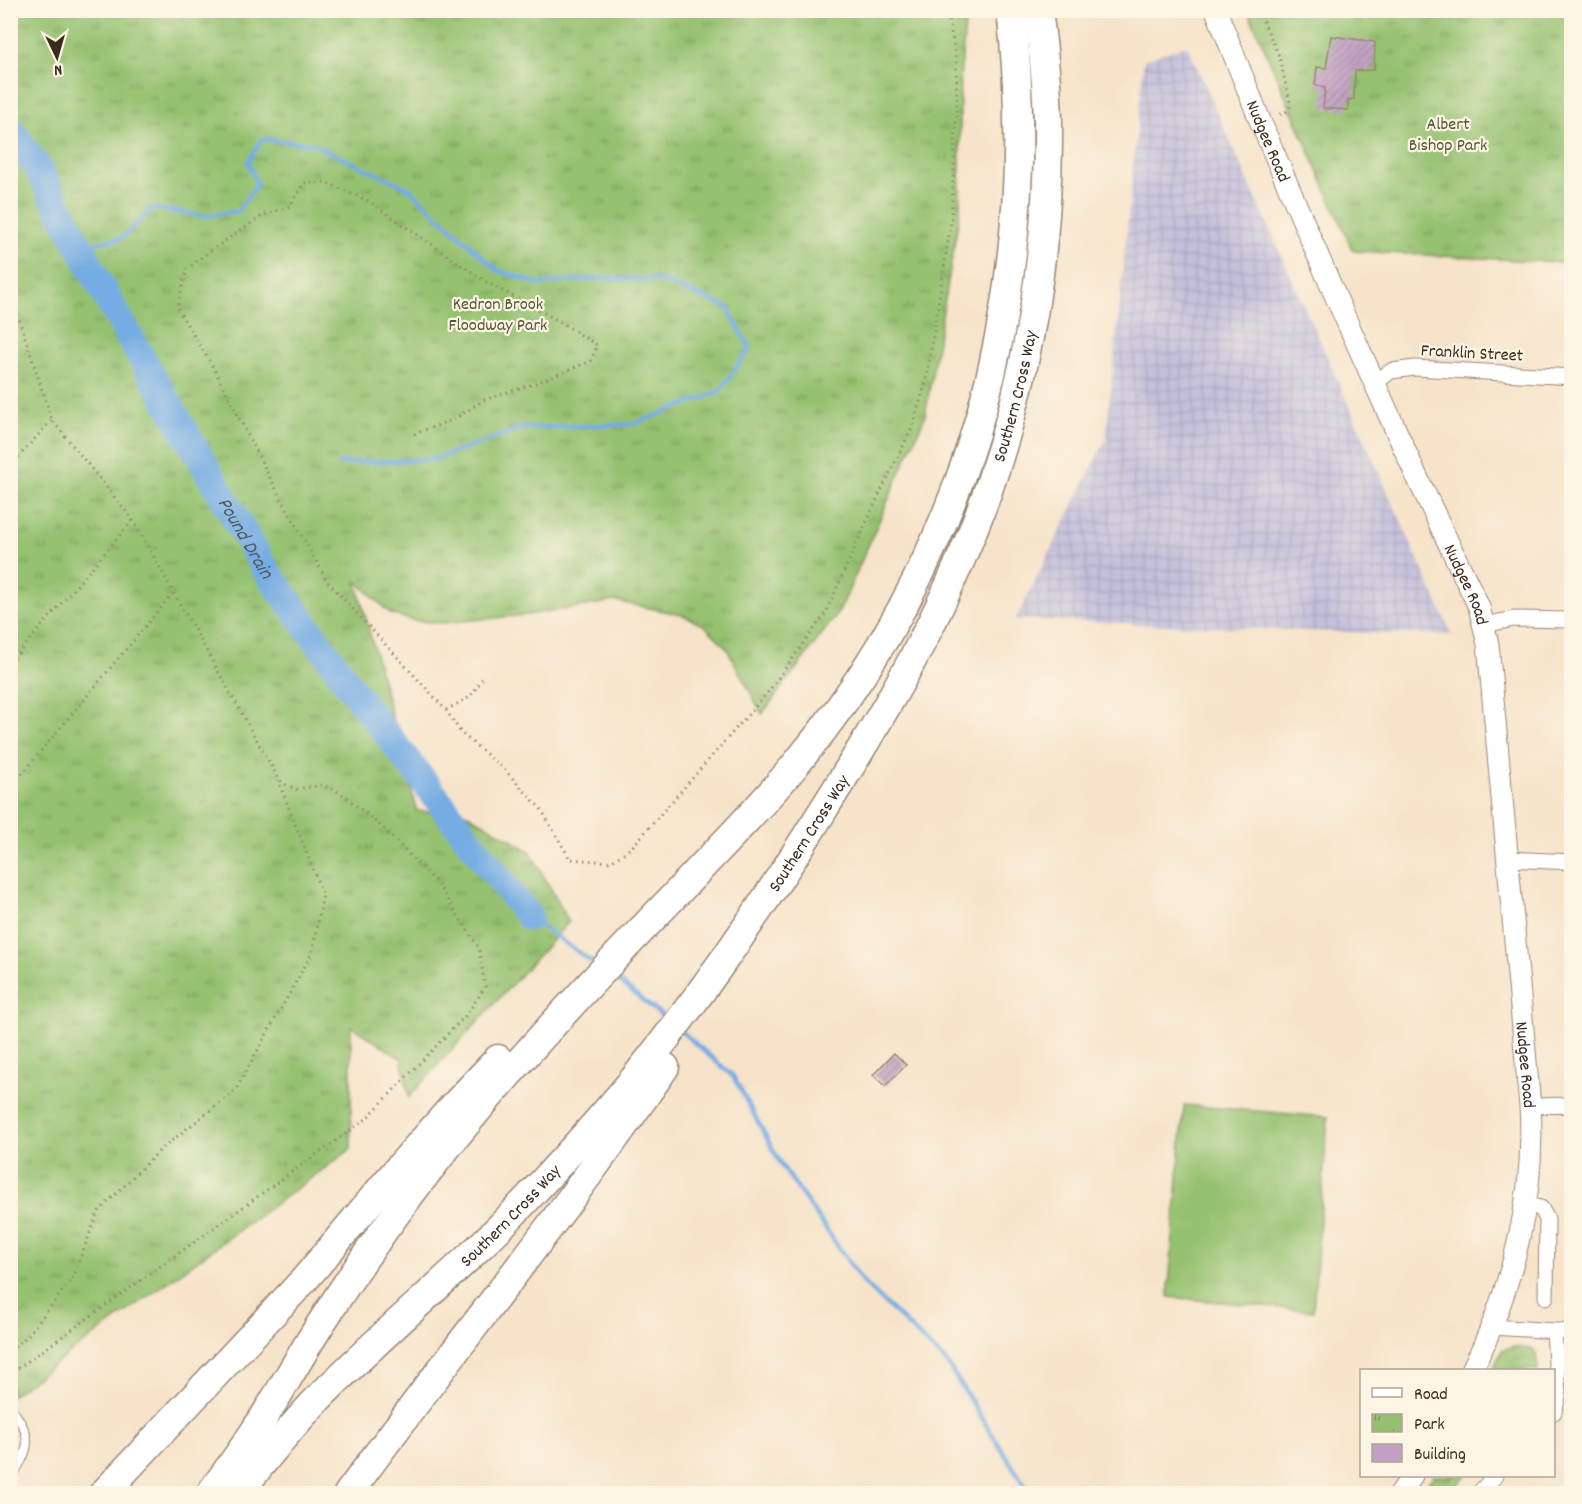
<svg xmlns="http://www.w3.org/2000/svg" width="1582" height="1504" font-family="Dekko,sans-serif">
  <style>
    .industrial { fill: url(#industrial-grid) }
    .green { fill: #95c16f; stroke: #687646; stroke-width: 1.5 }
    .park { fill: url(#park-tufts); stroke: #687646; stroke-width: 1.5 }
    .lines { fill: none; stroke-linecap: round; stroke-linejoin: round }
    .stream { stroke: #74ace3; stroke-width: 4.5 }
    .river { stroke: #74ace3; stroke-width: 28 }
    .building { fill: url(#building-hatch) }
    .lane-casing { stroke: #988674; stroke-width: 10 }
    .street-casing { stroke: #988674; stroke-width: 17 }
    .secondary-casing { stroke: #988674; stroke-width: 23 }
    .highway-casing { stroke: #988674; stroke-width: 31 }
    .path { stroke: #988674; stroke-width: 3; stroke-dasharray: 1.5 4.5; stroke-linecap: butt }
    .lane { stroke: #fff; stroke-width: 8 }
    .street { stroke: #fff; stroke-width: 15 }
    .secondary { stroke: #fff; stroke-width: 21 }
    .highway { stroke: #fff; stroke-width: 28 }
    .labels { text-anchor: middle; stroke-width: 4.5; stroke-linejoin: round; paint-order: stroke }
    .park-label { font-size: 18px; fill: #565736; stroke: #fcf5e5 }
    .street-label { font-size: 18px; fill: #3b2a1e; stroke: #fcf5e5 }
    .water-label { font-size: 20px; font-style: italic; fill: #4f5863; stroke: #fcf5e5 }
  </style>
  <defs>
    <pattern id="industrial-grid" width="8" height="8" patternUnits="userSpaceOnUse" patternTransform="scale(1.5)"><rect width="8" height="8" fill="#c4c0db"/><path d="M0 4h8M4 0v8" fill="none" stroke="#a9a5bc"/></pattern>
    <pattern id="park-tufts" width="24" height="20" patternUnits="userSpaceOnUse" patternTransform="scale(1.5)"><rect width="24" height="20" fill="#95c16f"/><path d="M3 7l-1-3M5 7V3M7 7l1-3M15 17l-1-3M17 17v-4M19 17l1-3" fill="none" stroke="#7b9d5b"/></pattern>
    <pattern id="building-hatch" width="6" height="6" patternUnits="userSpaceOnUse" patternTransform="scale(1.5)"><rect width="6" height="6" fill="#c2a0c3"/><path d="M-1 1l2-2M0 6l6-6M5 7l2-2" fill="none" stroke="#9f839e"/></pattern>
  </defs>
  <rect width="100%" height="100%" fill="#fcf5e5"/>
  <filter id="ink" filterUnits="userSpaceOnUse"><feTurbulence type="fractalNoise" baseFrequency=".0167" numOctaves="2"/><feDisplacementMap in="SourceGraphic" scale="12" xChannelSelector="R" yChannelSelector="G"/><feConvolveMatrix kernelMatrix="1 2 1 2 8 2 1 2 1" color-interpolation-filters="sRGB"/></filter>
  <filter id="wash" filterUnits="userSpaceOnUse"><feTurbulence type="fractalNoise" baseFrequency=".008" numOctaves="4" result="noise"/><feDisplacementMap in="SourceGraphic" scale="24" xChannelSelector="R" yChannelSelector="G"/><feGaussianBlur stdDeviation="1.35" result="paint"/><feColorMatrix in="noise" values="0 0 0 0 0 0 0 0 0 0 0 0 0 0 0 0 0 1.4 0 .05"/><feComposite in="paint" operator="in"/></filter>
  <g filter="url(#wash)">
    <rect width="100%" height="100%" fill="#f6e3c9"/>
    <path class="industrial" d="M1187,45L1452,635L1366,633L1016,619L1106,439L1144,60Z"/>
    <path class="green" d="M1184,1105L1328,1117L1313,1311L1168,1297Z"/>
    <path class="park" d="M11,10H962L965,24L960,79V211L925,416L840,610L762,714L726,647L705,626L683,615L615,601L527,615L442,623L415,621L391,614L356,581L417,811L468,814L530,851L569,922L409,1097L401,1058L351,1026V1149L11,1396Z
      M1248,11H1571V263L1353,251Z
      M1512,1347L1532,1348L1536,1353L1538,1370H1493L1502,1350Z
      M1433,1476H1466L1448,1493H1421Z"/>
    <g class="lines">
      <path class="stream" d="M79,246L122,238L152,208L204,216L238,211L257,184L248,162L262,139L312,144L408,188L497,270L540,284L603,278L660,280L727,307L750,348L719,392L633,424L522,428L435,459L339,463
        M529,917L595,964
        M612,976L669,1021
        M682,1032L733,1076L782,1166L862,1281L947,1363L1030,1494"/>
      <path class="river" id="s1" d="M10,129L37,167L111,305L265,569L351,688L529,917"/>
    </g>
    <g id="blocks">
      <path class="building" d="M1331,36L1375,42L1374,70L1355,71L1354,99L1348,100V110L1323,108L1325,88L1315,85L1317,67L1326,68Z
        M894,1053L906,1065L885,1086L873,1075Z"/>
    </g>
  </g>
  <g filter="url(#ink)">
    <use href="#blocks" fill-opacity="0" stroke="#988674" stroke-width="1.5"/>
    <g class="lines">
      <defs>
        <path id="lane" d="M10,1407C34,1436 31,1449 10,1479"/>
        <path id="street" d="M1375,383L1391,371L1415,368L1572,377
          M1484,625L1514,619L1572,620
          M1508,859L1572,862
          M1530,1106L1572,1105
          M1525,1205L1541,1208L1547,1219L1546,1297
          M1491,1327L1572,1332
          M1554,1412L1558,1396L1554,1331
          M1478,1494L1495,1476"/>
        <g id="secondary">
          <path id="s2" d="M1216,10L1261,123L1334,293L1417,477L1479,607L1488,644L1530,1106C1536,1196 1512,1290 1472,1370"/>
          <path d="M1400,1494L1412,1476"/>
        </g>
        <g id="highway">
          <path d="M103,1494L305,1279L396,1171L449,1111L498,1059"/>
          <path d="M210,1494C226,1472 242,1451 256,1429C279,1395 298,1359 320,1325C368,1249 423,1174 481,1106C544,1032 610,962 677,893C717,850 759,809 796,764C974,550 1042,285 1011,10"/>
          <path id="s3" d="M238,1494C261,1464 285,1434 311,1406C380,1334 459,1272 527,1199C565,1158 603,1117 638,1074C702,994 761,909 815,823C865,744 915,663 953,577C1015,442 1047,291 1048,142C1049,98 1044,54 1038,10"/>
          <path d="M348,1494C453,1350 565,1213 665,1067"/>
        </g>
      </defs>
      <use href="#lane" class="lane-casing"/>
      <use href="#street" class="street-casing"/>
      <use href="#secondary" class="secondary-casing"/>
      <use href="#highway" class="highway-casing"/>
      <path class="path" d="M1258,10L1279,56L1290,102V107L1286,112L1277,116
        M10,291L52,420L133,520L278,778L284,784L297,789L321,785L341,793L381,826L436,882L479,948L485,987L467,1014L366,1119L10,1374
        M414,434L454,419L484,400L539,382L591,361L597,345L559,321L486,282L369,201L325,182L304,183L290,206L262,216L204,255L187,269L177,308L213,367L271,480L327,581L446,710L461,733L503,768L541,809L570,859L611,862L632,847L768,692L825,614L876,501L912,428L926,382L951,222L957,106L956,57L947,10
        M10,466L52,420
        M10,663L133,520
        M446,710L470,697L483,678
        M10,788L174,592
        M10,1351L28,1335L72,1279L98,1212L161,1149L235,1091L312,953L323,895L278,780"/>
      <use href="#lane" class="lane"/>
      <use href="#street" class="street"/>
      <use href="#secondary" class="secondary"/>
      <use href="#highway" class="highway"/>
    </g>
  </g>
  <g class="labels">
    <g class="park-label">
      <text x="1448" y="129">Albert<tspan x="1448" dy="21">Bishop Park</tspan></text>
      <text x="498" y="309">Kedron Brook<tspan x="498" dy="21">Floodway Park</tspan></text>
    </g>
    <g class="street-label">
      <text dy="6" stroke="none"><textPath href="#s2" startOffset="141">Nudgee Road</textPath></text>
      <text transform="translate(1472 352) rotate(3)" y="6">Franklin Street</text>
      <text dy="6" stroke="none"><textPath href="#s3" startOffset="1362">Southern Cross Way</textPath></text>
      <text dy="6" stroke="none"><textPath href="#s2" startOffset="627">Nudgee Road</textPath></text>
      <text dy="6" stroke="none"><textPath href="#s3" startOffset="876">Southern Cross Way</textPath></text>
      <text dy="6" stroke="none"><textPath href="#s2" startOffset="1113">Nudgee Road</textPath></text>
      <text dy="6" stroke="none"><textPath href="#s3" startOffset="390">Southern Cross Way</textPath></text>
    </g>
    <g class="water-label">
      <text dy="7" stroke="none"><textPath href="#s1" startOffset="472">Pound Drain</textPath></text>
    </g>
  </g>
  <rect width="1582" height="1504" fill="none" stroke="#fcf5e5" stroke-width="36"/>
  <rect x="1360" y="1369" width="195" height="108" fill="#fcf5e5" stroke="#afa495" stroke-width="1.5"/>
  <rect x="1372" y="1388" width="30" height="9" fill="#ffffff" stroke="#afa495" stroke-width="1.5"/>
  <text x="1414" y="1399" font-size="18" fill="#3b2a1e">Road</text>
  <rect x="1372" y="1414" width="30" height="18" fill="url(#park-tufts)" stroke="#afa495" stroke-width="1.5"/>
  <text x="1414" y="1429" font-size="18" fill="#3b2a1e">Park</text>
  <rect x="1372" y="1444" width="30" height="18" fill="#c2a0c3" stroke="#afa495" stroke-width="1.5"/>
  <text x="1414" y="1459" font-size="18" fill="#3b2a1e">Building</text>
  <g transform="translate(57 57) rotate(175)" stroke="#fcf5e5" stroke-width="4.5" paint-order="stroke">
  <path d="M0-4.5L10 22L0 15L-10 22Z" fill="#3b2a1e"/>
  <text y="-9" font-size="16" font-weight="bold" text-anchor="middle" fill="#3b2a1e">N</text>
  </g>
</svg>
